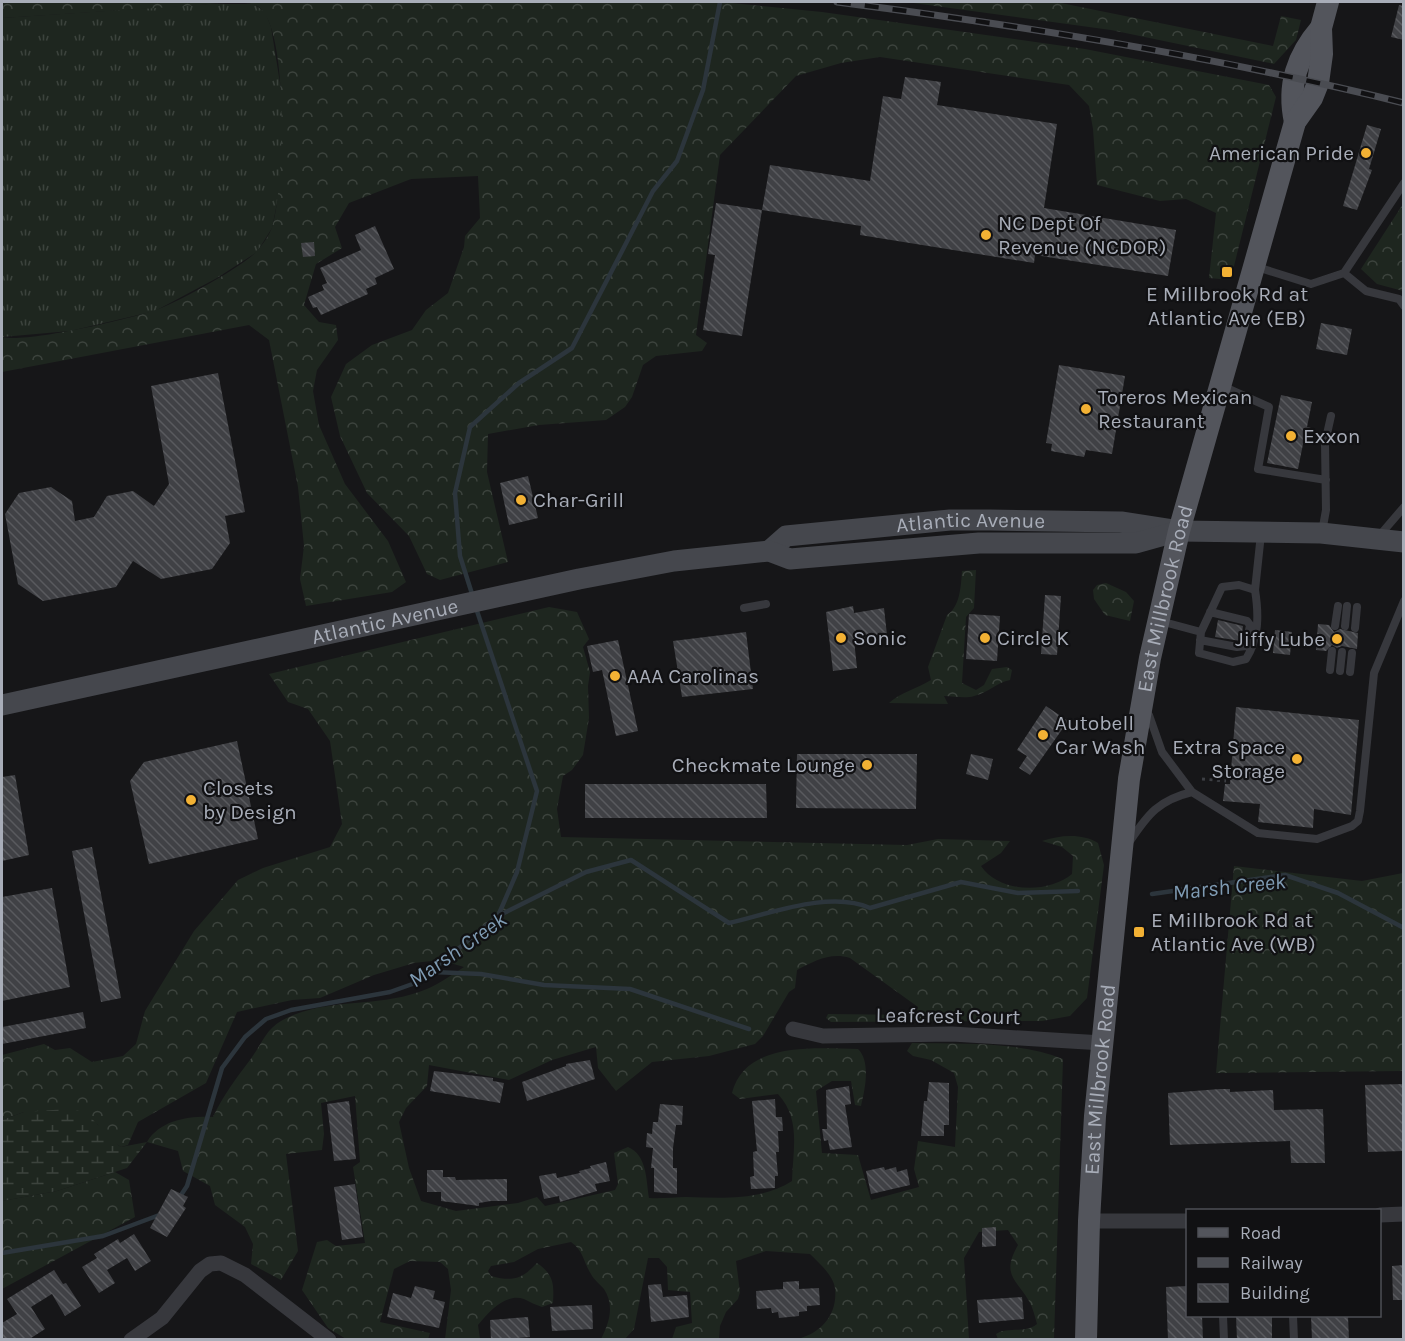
<svg xmlns="http://www.w3.org/2000/svg" width="1405" height="1341" font-family="Karla,sans-serif">
  <style>
    .grass { fill: url(#grass-tufts) }
    .forest { fill: url(#forest-crowns) }
    .wetland { fill: url(#wetland-marsh) }
    .lines { fill: none; stroke-linecap: round; stroke-linejoin: round }
    .stream { stroke: #2c353c; stroke-width: 4.5 }
    .building { fill: url(#building-back-hatch) }
    .path { stroke: #3d3f44; stroke-width: 3; stroke-dasharray: 3 4.5; stroke-linecap: butt }
    .service { stroke: #37383d; stroke-width: 8 }
    .minor { stroke: #37383d; stroke-width: 15 }
    .secondary { stroke: #45474d; stroke-width: 21 }
    .primary { stroke: #53555c; stroke-width: 22 }
    .rail-casing { stroke: #4a4c52; stroke-width: 7 }
    .rail { stroke: #111113; stroke-width: 4.5; stroke-dasharray: 14; stroke-linecap: butt }
    .poi-dot { fill: #f2b134; stroke: #111113; stroke-width: 2 }
    .labels { text-anchor: middle; stroke-width: 4.5; stroke-linejoin: round; paint-order: stroke }
    .poi-label { font-size: 21px; fill: #a8adb8; stroke: #111113; text-anchor: start }
    .street-label { font-size: 21px; fill: #a8adb8; stroke: #111113 }
    .water-label { font-size: 22px; font-style: italic; fill: #7f9bb3; stroke: #111113 }
  </style>
  <defs>
    <pattern id="grass-tufts" width="24" height="20" patternUnits="userSpaceOnUse" patternTransform="scale(1.5)"><rect width="24" height="20" fill="#1e261f"/><path d="M3 7l-1-3M5 7V3M7 7l1-3M15 17l-1-3M17 17v-4M19 17l1-3" fill="none" stroke="#3c433d"/></pattern>
    <pattern id="forest-crowns" width="20" height="18" patternUnits="userSpaceOnUse" patternTransform="scale(1.5)"><rect width="20" height="18" fill="#1e261f"/><path d="M2 6a3 3 0 1 1 6 0M12 15a3 3 0 1 1 6 0" fill="none" stroke="#3c433d"/></pattern>
    <pattern id="wetland-marsh" width="20" height="14" patternUnits="userSpaceOnUse" patternTransform="scale(1.5)"><rect width="20" height="14" fill="#1e261f"/><path d="M1 5h8M5 5V1M11 12h8M15 12V8" fill="none" stroke="#3c433d"/></pattern>
    <pattern id="building-back-hatch" width="6" height="6" patternUnits="userSpaceOnUse" patternTransform="scale(1.5)"><rect width="6" height="6" fill="#404145"/><path d="M-1 5l2 2M0 0l6 6M5-1l2 2" fill="none" stroke="#595a5e"/></pattern>
  </defs>
  <rect width="100%" height="100%" fill="#161618"/>
  <path class="grass" d="M209,4H254L265,12L271,27L283,102L282,178L272,228L257,252L217,278L155,311L70,331L2,337V18Z"/>
  <path class="forest" d="M2,2H722L822,12L1085,49L1269,85L1276,97L1233,270L1220,279L1209,278L1216,213L1186,199L1160,201L1097,185L1093,129L1089,106L1069,85L880,57L841,63L796,76L720,155L696,335L707,343L702,351L656,356L643,365L632,397L625,407L606,420L539,425L488,434L487,472L508,562L440,580L427,574L409,536L367,493L340,436L331,397L346,364L372,345L412,330L426,310L448,293L464,247L465,236L480,218L478,176L411,179L349,203L335,227L342,248L316,264L304,305L319,322L336,325L338,340L317,370L313,391L319,425L345,484L388,541L406,582L392,592L306,606L300,579L304,546L298,487L269,340L249,325L2,372V337C27,343 124,320 153,311C173,305 245,266 258,250C263,244 270,234 272,227C284,194 291,17 255,5C243,0 201,5 187,6C125,10 63,14 2,18Z
    M906,2H1056L1273,46L1281,16L1301,20L1296,40L1274,64L1111,30Z
    M1403,204L1404,291H1403L1377,284L1361,269Z
    M976,570L974,608L966,617L962,683L976,690L984,685L992,669L1007,667L1012,670L1010,680C997,682 988,693 974,696C965,699 954,696 944,696L948,704L889,703C901,692 917,689 931,680L928,667L947,615C960,607 961,586 962,571Z
    M1106,583L1126,592L1134,601L1130,621L1105,615L1094,599L1093,590L1097,585Z
    M549,607L577,612L589,639L583,647L590,672L588,686L589,718L583,755L572,770L563,776L557,809L561,837L907,845L938,839L1010,841L1001,853L981,866C999,893 1048,894 1072,874L1073,856L1062,847L1042,841C1060,835 1082,833 1098,843L1104,865L1087,998L1070,1016L1042,1021L831,1022L826,1018L828,1014L914,1015L918,1007L850,958C830,952 815,961 797,970L795,988L789,992L763,1036L755,1044L709,1056L652,1062L616,1091L598,1068L596,1047L552,1060L509,1080L429,1065L427,1086L406,1108L399,1122L409,1168L421,1201L456,1211L518,1203L537,1197L545,1206L615,1190L618,1184L614,1153L628,1147C647,1155 646,1179 649,1198C662,1199 674,1197 686,1197C722,1198 761,1201 792,1181C793,1149 801,1119 778,1094L740,1099L732,1093C745,1041 816,1048 858,1049C871,1062 865,1089 861,1106L855,1105L851,1081H832L816,1091L822,1153L858,1155L871,1200L919,1187L914,1169L918,1141L955,1147L958,1087L954,1073L931,1060L913,1056L907,1051L912,1043C960,1044 1018,1041 1063,1059L1054,1339H998L996,1334C1007,1326 1025,1334 1037,1324C1035,1317 1033,1308 1029,1301C1016,1279 1001,1275 1018,1245L1008,1230L979,1232L964,1258L969,1339H798C821,1333 838,1315 835,1288C833,1275 819,1263 810,1254L766,1251L736,1261L740,1292L738,1299L726,1312L720,1326L719,1339H672L676,1327L692,1323L690,1292L668,1290L667,1267L659,1258H648L634,1329L625,1339H601C609,1323 615,1306 604,1289C600,1284 594,1280 591,1274C583,1262 584,1251 571,1242L538,1249L514,1262L491,1266L488,1271L491,1276C513,1282 522,1279 537,1263C554,1275 554,1284 553,1303L542,1307C536,1305 530,1302 524,1299C505,1293 489,1312 478,1325L480,1339H445L451,1290L448,1269L440,1262L410,1261L394,1269L380,1322L430,1333L428,1339H346L328,1328L302,1290L317,1242L327,1240L336,1246L365,1243L353,1167L360,1162L355,1096L321,1103L324,1134L322,1150L286,1154L298,1251L281,1280L251,1264L253,1244L245,1227L215,1205L210,1186L183,1171L178,1151L147,1142C160,1120 189,1116 213,1117C224,1094 235,1080 250,1060C260,1047 266,1029 281,1021C324,997 374,1008 419,992C435,987 450,976 464,967L440,960L414,963L374,975L320,998L292,1000L237,1012L206,1083L138,1122L128,1145L121,1147L107,1138L97,1124L24,1112L2,1120V1055L44,1044L55,1050L70,1048L92,1062L123,1056L136,1044L145,1011L194,931L238,880L263,868L330,847L342,824L330,741L308,709L288,702L269,674Z
    M1234,866L1362,881L1403,873V1071L1216,1073Z
    M115,1172L129,1180L135,1217L2,1289V1201L57,1191Z"/>
  <path class="wetland" d="M53,1110C62,1110 74,1109 82,1112C93,1116 107,1138 121,1147L147,1142L127,1168L57,1191L2,1201V1120L24,1112Z"/>
  <g class="lines">
    <path class="stream" d="M473,597L460,556L455,493L470,427L519,383L572,348L653,191L677,161L703,90L720,2
      M476,608L537,791L517,872L498,916
      M1152,894L1285,875L1338,893L1404,928
      M433,972L481,974L544,985L630,989L749,1029
      M179,1198L187,1186L222,1068L245,1037L266,1019L291,1010L390,992L418,982L498,916L586,872L631,860L729,923C769,914 830,890 870,908L961,882L1018,893L1078,891
      M2,1253L103,1236L162,1214"/>
  </g>
  <path class="building" d="M1399,5L1404,6V40L1391,37Z
    M905,77L941,82L937,105L1057,124L1044,208L1176,230L1168,276L1035,255L1034,263L860,235L861,226L762,210L770,165L870,181L883,96L901,99Z
    M1367,125L1381,129L1369,169L1372,170L1357,210L1343,206Z
    M716,203L762,210L742,336L703,330L715,255L708,254Z
    M375,226L394,269L375,278L377,284L366,289L368,294L321,315L317,307L313,308L308,297L324,290L322,285L327,283L320,268L361,250L355,235Z
    M314,242L315,256L303,257L301,243Z
    M1321,323L1352,329L1347,355L1316,349Z
    M1059,365L1125,376L1112,454L1086,450L1084,457L1051,451L1052,444L1046,443Z
    M218,373L245,512L225,516L230,543L212,569L161,579L133,561L116,587L43,601L18,584L5,514L19,493L51,487L72,501L75,521L94,517L107,496L133,491L154,506L169,484L151,386Z
    M1281,395L1312,402L1307,427L1311,428L1307,444H1303L1298,469L1267,463Z
    M528,476L538,518L509,525L500,483Z
    M1045,595L1061,596L1057,655L1041,654Z
    M853,606L854,613L884,608L887,635L854,640L857,668L833,671L826,612Z
    M969,614L1000,616L997,661L966,659Z
    M1218,620L1243,626L1241,641L1215,637Z
    M1318,624L1329,625L1334,632L1340,629L1358,633L1357,649L1342,646L1337,648L1332,645L1326,651L1316,650Z
    M1275,630L1292,632L1290,655L1273,653Z
    M746,632L753,689L682,697L673,641Z
    M618,640L638,731L616,736L602,670L593,672L587,646Z
    M1046,706L1068,721L1030,775L1019,768L1027,756L1017,750Z
    M1236,707L1359,720L1351,815L1314,809L1313,828L1258,822L1260,804L1223,801L1225,784H1230Z
    M237,741L258,839L149,864L130,781L144,762Z
    M797,754H917L916,809L796,808Z
    M971,754L993,759L988,780L966,774Z
    M15,775L29,855L2,861V777Z
    M585,784H766L767,818H585Z
    M92,847L121,998L101,1002L72,851Z
    M52,888L70,987L2,1001V897Z
    M83,1012L86,1028L2,1044V1027Z
    M590,1060L595,1079L527,1101L522,1082L566,1066V1064Z
    M434,1071L493,1078V1081L504,1083L500,1103L430,1091Z
    M929,1082L949,1083V1125H944V1136H921L924,1101H927Z
    M1404,1084V1151L1368,1152L1365,1085Z
    M849,1086L851,1104L845,1105L852,1147L830,1150L828,1140L824,1141L822,1129H827L826,1090Z
    M1220,1089H1230V1092L1273,1090L1274,1110L1323,1109L1325,1163H1291L1290,1141L1170,1145L1168,1093Z
    M775,1099L776,1117H782L783,1131H778L779,1152H776L778,1176H775V1188L751,1189L750,1177L754,1176L753,1152L757,1151L752,1101Z
    M349,1101L356,1159L334,1161L327,1104Z
    M660,1104L683,1106L682,1125H676L673,1148V1168H677V1194L654,1192V1168H651L653,1148L646,1147L647,1133L652,1134L653,1122H658Z
    M606,1162L610,1181L595,1184L597,1191L560,1202L559,1196L544,1199L539,1176L556,1173L557,1178L580,1173L579,1171L591,1168L590,1166Z
    M884,1167L885,1170L896,1167L897,1172L907,1169L910,1185L871,1194L866,1171Z
    M427,1170H443V1177H455L456,1180L507,1179V1201H491L479,1203V1206L441,1201V1192H427Z
    M355,1184L363,1237L342,1240L334,1187Z
    M171,1189L188,1197L183,1206L186,1208L167,1237L150,1228Z
    M996,1227V1246L982,1247V1228Z
    M134,1234L151,1261L135,1271L127,1258L107,1270L115,1283L99,1293L82,1267L97,1258L94,1254L118,1239L120,1243Z
    M1404,1265V1300H1393L1392,1266Z
    M54,1270L63,1284L66,1283L81,1306L65,1316L52,1294L31,1307L45,1329L28,1340H2V1323L17,1314L7,1299Z
    M799,1281V1289L819,1288L820,1305L807,1306V1311L799,1312V1316L779,1318L778,1312L772,1313L771,1308L757,1309L756,1291L783,1289V1282Z
    M661,1284L663,1297L687,1295L689,1317L651,1322L648,1285Z
    M415,1286L435,1291L433,1299L445,1302L439,1328L387,1317L393,1293L411,1298Z
    M1188,1286V1316H1202L1203,1340H1168L1166,1287Z
    M1022,1297L1024,1319L979,1323L977,1300Z
    M592,1305L593,1329L552,1331L550,1307Z
    M1236,1316H1272V1340H1237Z
    M1311,1316H1348L1349,1340H1312Z
    M528,1317L530,1337L491,1340L490,1320Z"/>
  <g class="lines">
    <path class="path" d="M1202,779L1226,781"/>
    <path class="service" d="M1257,267L1311,284L1344,273L1404,183
      M1344,273L1366,291L1399,299L1404,306
      M1222,386L1269,407L1258,469L1326,480
      M1322,532L1326,510L1325,443L1331,416
      M1380,535L1404,507
      M744,608L766,604
      M1160,621L1201,632L1222,587L1239,585L1255,590L1261,534
      M1335,626L1338,606
      M1345,626L1347,606
      M1355,628L1357,607
      M1201,632L1199,653L1233,662L1246,659C1259,638 1259,615 1255,590
      M1200,640L1237,647L1246,646L1250,625L1247,621L1210,612
      M1330,670L1332,651
      M1340,671L1342,652
      M1350,672L1352,653
      M1149,715L1162,752L1192,792L1258,833L1317,839L1352,826L1358,821L1360,811L1374,673L1404,601
      M1130,841C1148,814 1159,800 1192,792
      M1223,1316L1224,1340
      M1293,1316L1294,1340"/>
    <path class="minor" d="M793,1029L823,1036L952,1034L1103,1043
      M1380,1215L1404,1214
      M1089,1221H1188
      M131,1340L162,1318L200,1271L210,1264L221,1263L245,1275L329,1340"/>
    <g class="secondary">
      <path id="s1" d="M769,551L786,536L950,520H990L1121,522L1179,531L1321,533L1404,542"/>
      <path id="s2" d="M2,705L579,579L674,561L769,551L790,559L979,543H1136L1179,531"/>
    </g>
    <g class="primary">
      <path d="M1295,122C1287,85 1297,56 1321,28"/>
      <path id="s3" d="M1086,1340L1089,1221L1095,1116L1129,779L1150,658L1179,531L1295,122L1312,98L1318,83L1322,54L1321,28L1328,2"/>
    </g>
    <defs>
      <path id="rail" d="M837,2C1027,26 1217,57 1404,103"/>
    </defs>
    <use href="#rail" class="rail-casing"/>
    <use href="#rail" class="rail"/>
  </g>
  <g class="poi-dot">
    <circle cx="1366" cy="153" r="6"/>
    <circle cx="986" cy="235" r="6"/>
    <rect x="1221" y="266" width="12" height="12" rx="3"/>
    <circle cx="1086" cy="409" r="6"/>
    <circle cx="1291" cy="436" r="6"/>
    <circle cx="521" cy="500" r="6"/>
    <circle cx="841" cy="638" r="6"/>
    <circle cx="985" cy="638" r="6"/>
    <circle cx="1337" cy="639" r="6"/>
    <circle cx="615" cy="676" r="6"/>
    <circle cx="1043" cy="735" r="6"/>
    <circle cx="1297" cy="759" r="6"/>
    <circle cx="867" cy="765" r="6"/>
    <circle cx="191" cy="800" r="6"/>
    <rect x="1133" y="926" width="12" height="12" rx="3"/>
  </g>
  <g class="labels">
    <g class="poi-label">
      <text x="1354" y="160" text-anchor="end">American Pride</text>
      <text x="998" y="230">NC Dept Of<tspan x="998" dy="24">Revenue (NCDOR)</tspan></text>
      <text x="1227" y="301" text-anchor="middle">E Millbrook Rd at<tspan x="1227" dy="24">Atlantic Ave (EB)</tspan></text>
      <text x="1098" y="404">Toreros Mexican<tspan x="1098" dy="24">Restaurant</tspan></text>
      <text x="1303" y="443">Exxon</text>
      <text x="533" y="507">Char-Grill</text>
      <text x="853" y="645">Sonic</text>
      <text x="997" y="645">Circle K</text>
      <text x="1325" y="646" text-anchor="end">Jiffy Lube</text>
      <text x="627" y="683">AAA Carolinas</text>
      <text x="1055" y="730">Autobell<tspan x="1055" dy="24">Car Wash</tspan></text>
      <text x="1285" y="754" text-anchor="end">Extra Space<tspan x="1285" dy="24">Storage</tspan></text>
      <text x="855" y="772" text-anchor="end">Checkmate Lounge</text>
      <text x="203" y="795">Closets<tspan x="203" dy="24">by Design</tspan></text>
      <text x="1151" y="927">E Millbrook Rd at<tspan x="1151" dy="24">Atlantic Ave (WB)</tspan></text>
    </g>
    <g class="street-label">
      <text dy="7" stroke="none"><textPath href="#s1" startOffset="208">Atlantic Avenue</textPath></text>
      <text dy="7" stroke="none"><textPath href="#s3" startOffset="747">East Millbrook Road</textPath></text>
      <text dy="7" stroke="none"><textPath href="#s2" startOffset="392">Atlantic Avenue</textPath></text>
      <text transform="translate(948 1016) rotate(1)" y="7">Leafcrest Court</text>
      <text dy="7" stroke="none"><textPath href="#s3" startOffset="261">East Millbrook Road</textPath></text>
    </g>
    <g class="water-label">
      <text transform="translate(1229 886) rotate(-6)" y="8">Marsh Creek</text>
      <text transform="translate(457 949) rotate(-35)" y="8">Marsh Creek</text>
    </g>
  </g>
  <rect width="1405" height="1341" fill="none" stroke="#a8adb8" stroke-width="6"/>
  <rect x="1186" y="1209" width="195" height="108" fill="#111113" stroke="#4d4f55" stroke-width="1.5"/>
  <rect x="1198" y="1228" width="30" height="9" fill="#53555c" stroke="#4d4f55" stroke-width="1.5"/>
  <text x="1240" y="1239" font-size="18" fill="#a8adb8">Road</text>
  <rect x="1198" y="1258" width="30" height="9" fill="#4a4c52" stroke="#4d4f55" stroke-width="1.5"/>
  <text x="1240" y="1269" font-size="18" fill="#a8adb8">Railway</text>
  <rect x="1198" y="1284" width="30" height="18" fill="url(#building-back-hatch)" stroke="#4d4f55" stroke-width="1.5"/>
  <text x="1240" y="1299" font-size="18" fill="#a8adb8">Building</text>
</svg>
